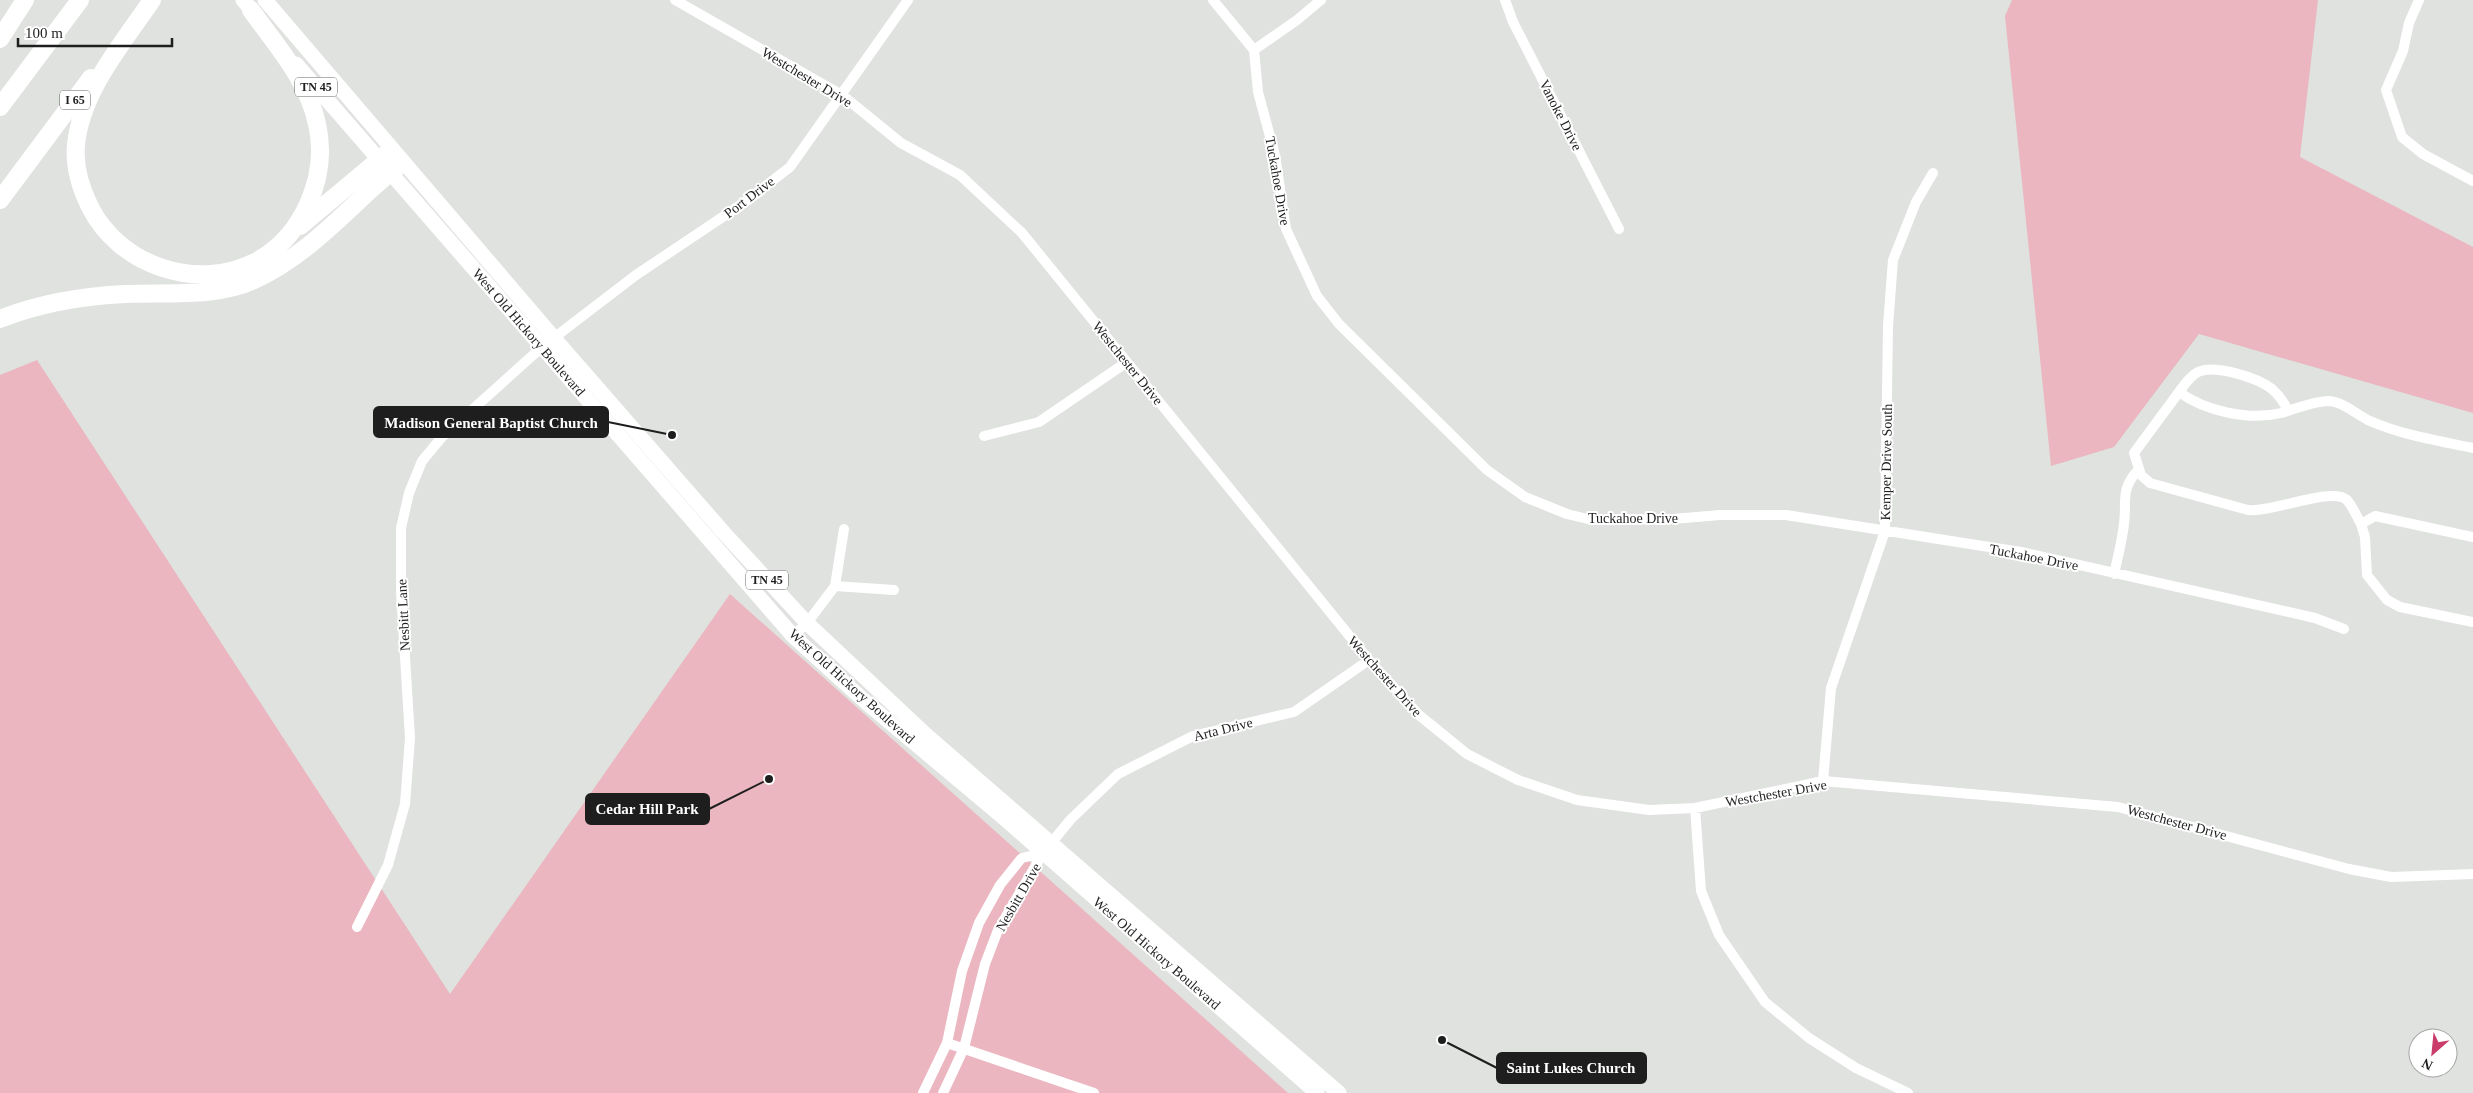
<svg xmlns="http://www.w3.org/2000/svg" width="2473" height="1093" font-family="'Times New Roman',serif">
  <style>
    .green { fill: #ebb6c0 }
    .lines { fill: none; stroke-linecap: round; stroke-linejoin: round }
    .street { stroke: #fff; stroke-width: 10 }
    .primary { stroke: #fff; stroke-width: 15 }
    .highway { stroke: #fff; stroke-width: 18 }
    .labels { text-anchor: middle; stroke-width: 4; stroke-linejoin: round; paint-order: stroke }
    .shield { fill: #fff; stroke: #616261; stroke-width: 1 }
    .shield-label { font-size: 12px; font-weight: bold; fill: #1d1e1d }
    .street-label { font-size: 14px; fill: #1d1e1d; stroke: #fff }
    .leader { fill: none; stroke: #1d1e1d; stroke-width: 2 }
    .callout-dot { fill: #1d1e1d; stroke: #fff; stroke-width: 2 }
    .callout { fill: #1d1e1d; stroke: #1d1e1d; stroke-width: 2 }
    .callout-label { font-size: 15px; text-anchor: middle; font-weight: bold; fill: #fff }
  </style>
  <rect width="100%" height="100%" fill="#dfe2de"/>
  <path class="green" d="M2012,0H2318L2300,157L2473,247V413L2199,334L2114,447L2051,466L2005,16Z
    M37,360L450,994L730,594L1288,1093H0V375Z"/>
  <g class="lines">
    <path class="street" d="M675,0L842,95L901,143L960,175L1022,233L1369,660L1419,715L1467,754L1518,780L1577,800L1649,810L1695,808L1823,781L2118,807L2349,869L2391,877L2473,874
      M1213,0L1254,50L1258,92L1275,155L1286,229L1317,296L1339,324L1487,470L1525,497L1567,514L1592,520L1673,519L1720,515H1786L2021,552L2315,618L2344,629
      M1505,0L1513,22L1619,229
      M2419,0L2409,23L2403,51L2386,90L2402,137L2423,154L2473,181
      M1254,50L1297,20L1321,0
      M2179,392L2134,453L2141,475L2150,483L2248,510C2272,513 2332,486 2347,500C2353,507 2357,517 2361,524
      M2288,411C2284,402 2280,396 2272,389C2258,378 2215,364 2198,372C2190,376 2184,385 2179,392C2205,411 2249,421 2281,413C2296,409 2313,401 2329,401C2344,402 2357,415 2370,421C2402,435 2439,441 2473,448
      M984,436L1039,422L1127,362
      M2473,537L2375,516L2361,524L2365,537L2367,575L2387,600L2400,607L2473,622
      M2114,574C2118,557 2122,541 2124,524C2127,500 2120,490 2138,470
      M835,586L894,590
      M793,636L807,623L835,586L844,529
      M1823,781L1831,688L1885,531L1888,326L1893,260L1916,202L1933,173
      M1695,808L1701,891L1719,935L1765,1002L1809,1038L1856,1068L1908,1093
      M357,927L388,865L405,804L410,738L401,592V528L409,493L422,461L442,437L542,347L636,275L745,202L790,167L908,0
      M947,1043L1094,1093
      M923,1093L947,1043L962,971L979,923L1000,885L1020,860L1022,858L1043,853
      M943,1093L964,1048L985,964L998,930L1043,853L1071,819L1118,774L1193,736L1294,712L1369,660"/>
    <path class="primary" d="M243,0L259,19
      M265,0L554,338L724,533L807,623L925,734L1339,1093
      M296,64L793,636L868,704L1004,818L1317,1093"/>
    <path class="highway" d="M152,0C123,43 81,91 76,145C74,166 81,189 90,207C119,265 196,292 255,262C303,237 329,176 317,124C308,80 276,45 251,10
      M0,39L25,0
      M0,107L80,0
      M0,200L91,78
      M300,226L391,150
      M0,319C40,303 83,296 126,294C168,292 215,298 254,280C312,254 353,201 402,163"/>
  </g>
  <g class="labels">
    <g class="shield">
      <rect x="295" y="77.5" width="42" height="19" rx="4"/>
      <rect x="60" y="90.5" width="30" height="19" rx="4"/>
      <rect x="746" y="570.5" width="42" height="19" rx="4"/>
    </g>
    <g class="shield-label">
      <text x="316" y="91">TN 45</text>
      <text x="75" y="104">I 65</text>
      <text x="767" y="584">TN 45</text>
    </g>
    <g class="street-label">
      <text transform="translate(807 77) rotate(31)" y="5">Westchester Drive</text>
      <text transform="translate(1561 115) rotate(63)" y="5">Vanoke Drive</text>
      <text transform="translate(1278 181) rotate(80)" y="5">Tuckahoe Drive</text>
      <text transform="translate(749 197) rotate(-37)" y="5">Port Drive</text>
      <text transform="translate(529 332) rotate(49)" y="5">West Old Hickory Boulevard</text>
      <text transform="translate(1128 363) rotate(51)" y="5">Westchester Drive</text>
      <text transform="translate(1886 462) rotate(-89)" y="5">Kemper Drive South</text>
      <text x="1633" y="523">Tuckahoe Drive</text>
      <text transform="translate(2034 557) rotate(11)" y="5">Tuckahoe Drive</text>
      <text transform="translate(403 615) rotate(-93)" y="5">Nesbitt Lane</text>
      <text transform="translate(1385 676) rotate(48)" y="5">Westchester Drive</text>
      <text transform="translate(852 686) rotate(42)" y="5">West Old Hickory Boulevard</text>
      <text transform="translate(1223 729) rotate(-14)" y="5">Arta Drive</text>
      <text transform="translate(1776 793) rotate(-10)" y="5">Westchester Drive</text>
      <text transform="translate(2177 822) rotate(15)" y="5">Westchester Drive</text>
      <text transform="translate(1018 897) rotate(-60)" y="5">Nesbitt Drive</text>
      <text transform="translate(1157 953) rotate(41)" y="5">West Old Hickory Boulevard</text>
    </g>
  </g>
  <path class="leader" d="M672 435L608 422M769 779L709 809M1442 1040L1497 1068"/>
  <g class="callout-dot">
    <circle cx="672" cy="435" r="5"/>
    <circle cx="769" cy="779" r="5"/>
    <circle cx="1442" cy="1040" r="5"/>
  </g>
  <g class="callout">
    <rect x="374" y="407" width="234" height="30" rx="5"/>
    <rect x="586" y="794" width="123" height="30" rx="5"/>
    <rect x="1497" y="1053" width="149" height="30" rx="5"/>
  </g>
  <g class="callout-label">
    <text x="491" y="428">Madison General Baptist Church</text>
    <text x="647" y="814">Cedar Hill Park</text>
    <text x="1571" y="1073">Saint Lukes Church</text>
  </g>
  <g transform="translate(2433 1053) rotate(207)"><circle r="24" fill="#ffffff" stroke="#a5a5a5"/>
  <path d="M0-4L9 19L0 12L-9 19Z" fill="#ca3c69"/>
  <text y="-8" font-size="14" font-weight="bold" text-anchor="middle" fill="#1d1e1d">N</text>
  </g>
  <path d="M18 38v8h154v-8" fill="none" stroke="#1d1e1d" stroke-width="2.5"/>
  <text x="25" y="38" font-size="15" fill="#1d1e1d" stroke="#ffffff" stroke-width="4" paint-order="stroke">100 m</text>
</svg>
